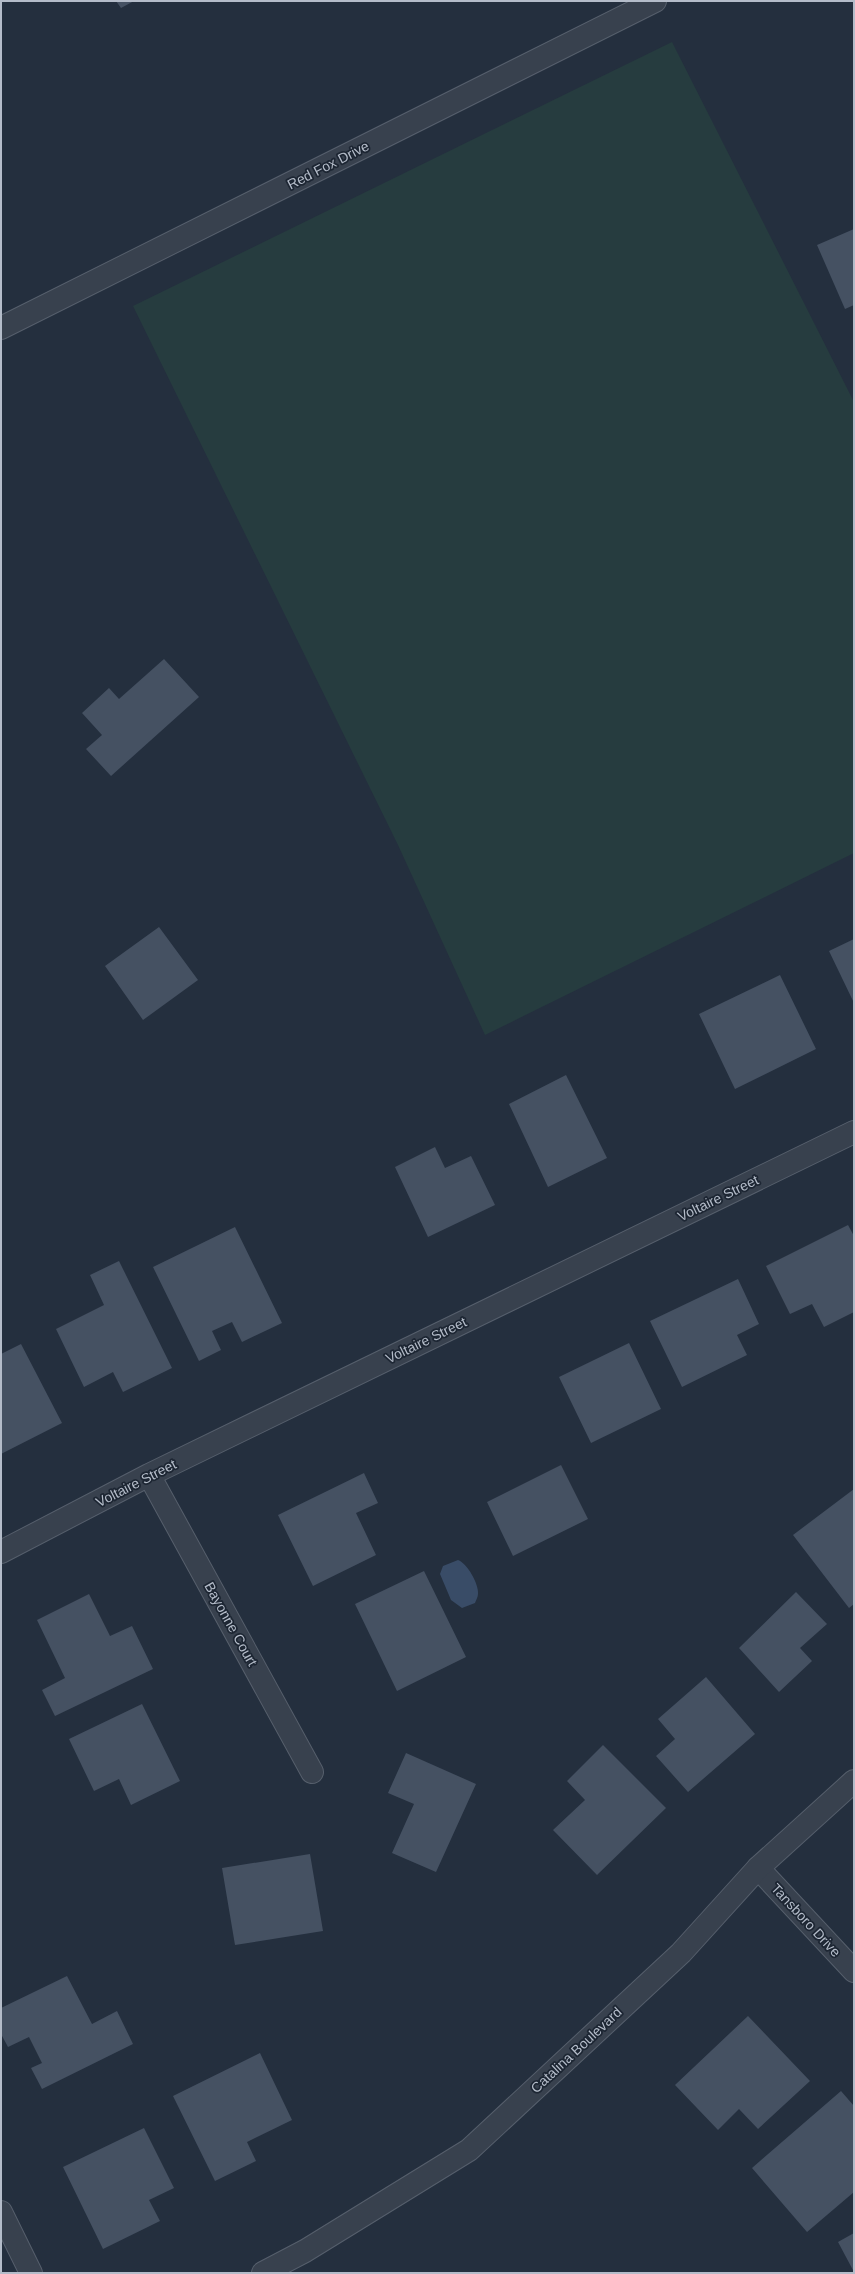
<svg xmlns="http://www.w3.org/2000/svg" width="855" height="2274" font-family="Arial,sans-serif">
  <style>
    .green { fill: #263c3f }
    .water { fill: #394c67 }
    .building { fill: #455162 }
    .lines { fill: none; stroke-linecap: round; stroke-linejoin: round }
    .minor-casing { stroke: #565f6c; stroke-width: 24 }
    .tertiary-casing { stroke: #565f6c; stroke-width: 24 }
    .minor { stroke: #38414e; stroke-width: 22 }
    .tertiary { stroke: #38414e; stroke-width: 22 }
    .labels { text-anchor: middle; stroke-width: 3.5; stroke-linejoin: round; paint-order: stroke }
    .street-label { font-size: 14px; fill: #b4bcc9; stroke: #1d2633 }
  </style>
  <rect width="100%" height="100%" fill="#242f3e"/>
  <path class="green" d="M672,42L854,402V853L485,1035L398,845L133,306Z"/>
  <path class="water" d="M458,1560C467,1563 479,1584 478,1594C478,1597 476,1600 475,1603L462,1608L451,1600L440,1574L443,1566Z"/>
  <path class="building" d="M116,1H134L121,8Z
    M854,229V305L845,309L817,245Z
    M164,659L199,697L111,776L86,749L102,735L82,713L109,688L119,699Z
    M159,927L198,980L143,1020L105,966Z
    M854,939V1003L829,951Z
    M780,975L816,1049L735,1089L699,1014Z
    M566,1075L607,1158L548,1187L509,1104Z
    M435,1147L445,1168L471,1156L495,1205L428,1237L395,1167Z
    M848,1225L854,1236V1312L824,1327L812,1304L790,1314L766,1266Z
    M235,1227L282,1323L242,1342L232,1322L212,1331L221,1350L199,1361L153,1267Z
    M119,1261L172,1368L123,1392L113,1372L84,1387L56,1329L104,1305L90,1275Z
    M738,1279L759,1324L737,1335L747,1355L682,1387L650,1321Z
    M629,1343L661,1409L591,1443L559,1377Z
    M21,1344L62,1423L1,1454V1354Z
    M561,1465L588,1519L513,1556L487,1502Z
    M364,1473L378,1503L356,1513L376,1555L313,1586L278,1515Z
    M854,1489V1604L849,1608L793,1535Z
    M424,1571L466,1657L397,1691L355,1604Z
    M796,1592L827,1624L800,1648L812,1661L779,1692L739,1648Z
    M89,1594L110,1636L132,1626L153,1669L55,1716L42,1690L65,1678L37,1620Z
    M706,1677L755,1734L688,1792L656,1756L675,1739L658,1719Z
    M142,1704L180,1781L131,1805L119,1779L94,1791L69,1739Z
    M603,1745L666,1808L597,1875L553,1830L585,1800L567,1781Z
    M406,1753L476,1784L436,1872L392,1853L414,1804L388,1793Z
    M310,1854L323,1931L235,1945L222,1868Z
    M67,1976L92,2024L117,2011L133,2044L42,2089L31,2068L42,2063L29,2037L8,2047L1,2034V2008Z
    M748,2016L810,2081L758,2129L739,2109L718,2130L675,2085Z
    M260,2053L292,2120L247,2142L256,2161L215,2181L173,2096Z
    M841,2091L854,2106V2192L807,2232L752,2168Z
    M144,2128L174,2188L149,2200L160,2221L103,2249L63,2167Z
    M854,2233V2272L838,2242Z"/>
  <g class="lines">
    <defs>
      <path id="minor" d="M1,328L655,1
        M149,1475L312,1772
        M1,1552L149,1475L854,1132
        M758,1868L854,1971
        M1,2212L31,2273"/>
      <path id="tertiary" d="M263,2273L305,2251L469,2150L681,1953L758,1868L854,1781"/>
    </defs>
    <use href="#minor" class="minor-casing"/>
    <use href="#tertiary" class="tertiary-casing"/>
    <use href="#minor" class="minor"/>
    <use href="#tertiary" class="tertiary"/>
  </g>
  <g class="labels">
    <g class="street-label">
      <text transform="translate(328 165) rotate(-27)" y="5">Red Fox Drive</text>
      <text transform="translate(718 1198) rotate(-26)" y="5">Voltaire Street</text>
      <text transform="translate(426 1340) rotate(-26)" y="5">Voltaire Street</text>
      <text transform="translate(136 1483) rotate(-27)" y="5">Voltaire Street</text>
      <text transform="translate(231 1624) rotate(61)" y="5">Bayonne Court</text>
      <text transform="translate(806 1920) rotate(47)" y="5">Tansboro Drive</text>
      <text transform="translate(576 2050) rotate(-43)" y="5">Catalina Boulevard</text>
    </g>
  </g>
  <rect width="855" height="2274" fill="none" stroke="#b4bcc9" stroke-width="4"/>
</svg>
